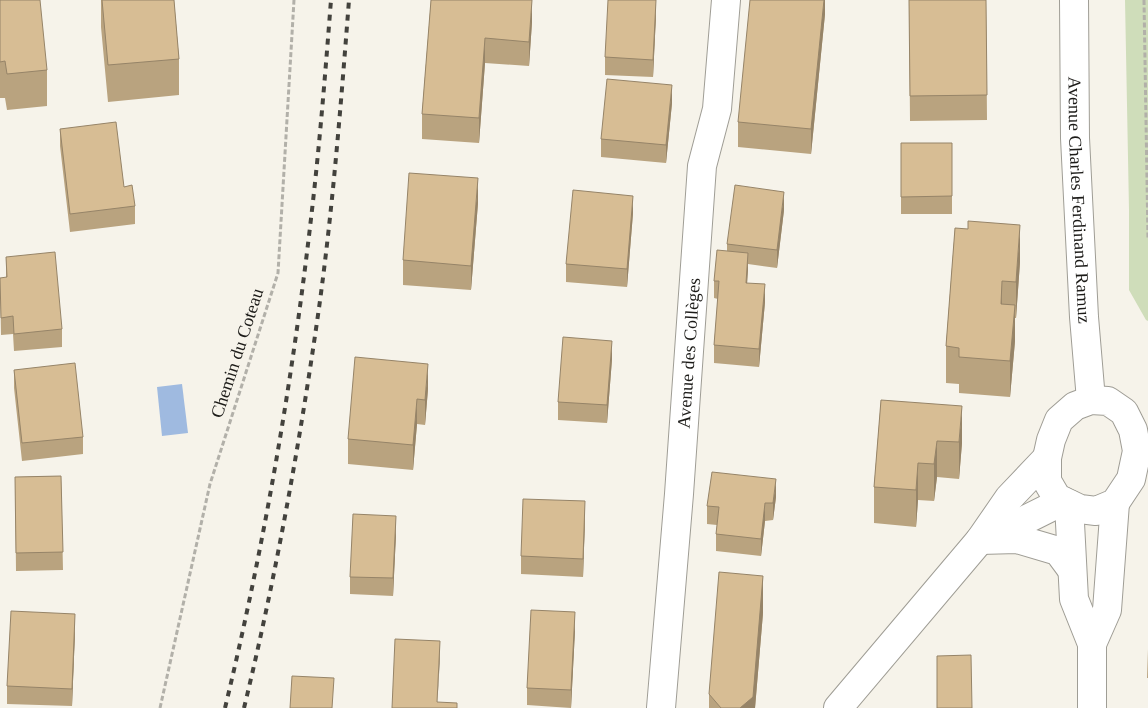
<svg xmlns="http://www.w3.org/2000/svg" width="1148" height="708" font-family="Georgia,serif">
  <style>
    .green { fill: #cfddba }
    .water { fill: #9fbae0 }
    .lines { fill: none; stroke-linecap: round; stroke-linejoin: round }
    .minor-casing { stroke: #9f9d95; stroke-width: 30 }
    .path { stroke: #b2b0a9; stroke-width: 3; stroke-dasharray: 5 2.5; stroke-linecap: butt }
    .minor { stroke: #fff; stroke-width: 28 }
    .rail { stroke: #43423d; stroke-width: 4; stroke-dasharray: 6 6; stroke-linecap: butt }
    .wall { fill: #b9a37f }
    .shaded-wall { fill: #968468 }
    .building { fill: #d7bd94; stroke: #968468 }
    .labels { text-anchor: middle; stroke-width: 5; stroke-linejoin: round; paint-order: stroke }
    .street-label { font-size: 18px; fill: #1c1b18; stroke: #f6f3ea }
  </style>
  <rect width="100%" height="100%" fill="#f6f3ea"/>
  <path class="green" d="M1125,0H1148V321L1146,320L1129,290V210Z"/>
  <path class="water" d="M182,384L188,433L162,436L157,387Z"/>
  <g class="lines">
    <defs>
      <g id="minor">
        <path id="s1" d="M1074,0L1075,138L1084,317L1091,400"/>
        <path d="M1091,400L1108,401L1124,412L1133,430L1137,451L1131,479L1115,503L1096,511L1080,509L1057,498L1047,481V458L1051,440L1059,420L1075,406Z"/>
        <path d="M1069,504L1074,599L1092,644V708"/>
        <path d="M989,537L1021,522L1063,501"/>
        <path d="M980,540L1017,539L1058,551L1072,570"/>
        <path d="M1092,644L1107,610L1115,503"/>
        <path id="s2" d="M661,708L679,494L702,166L717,109L726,0"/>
        <path d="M838,708L980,540L1009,498L1047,458"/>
      </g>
    </defs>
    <use href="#minor" class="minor-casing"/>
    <path class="path" d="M1144,0L1148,240
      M160,708L210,484L278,273L294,0"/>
    <use href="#minor" class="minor"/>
    <path class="rail" d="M225,708C266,538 295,366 314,192C321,128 326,64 331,0
      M244,708C276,576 300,442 319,308C333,206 341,103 349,0"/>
  </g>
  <path class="wall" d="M0,0L47,70V106L7,110L5,98H0Z
    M101,0H174L179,59V95L108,102L101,27Z
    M431,0L532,22L529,66L485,63L479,143L422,139V114Z
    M825,0V14L811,154L738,147V122Z
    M909,0H986L987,120L910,121Z
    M656,15L653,77L605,75V57Z
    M672,103L666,163L601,157V139Z
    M60,129L124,187L135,206V224L70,232L60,146Z
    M901,143H952V214H901Z
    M478,203L471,290L403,285V260Z
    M784,210L777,268L748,264L747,283L765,302L759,367L714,363V345L718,299L714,298V281L727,251V244Z
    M633,213L627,287L566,282V264Z
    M955,228L1020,262L1016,318H1015V341L1010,397L959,393V384L946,383V346Z
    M6,257L62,329V347L14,351L13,334L1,335L0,278H6Z
    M612,359L607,423L558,420V402Z
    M14,370L83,437V454L22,461L14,388Z
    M428,389L425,425L417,424L413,470L348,464V439Z
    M881,400L962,443L959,479L937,477L934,501L918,500L916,527L874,523V487Z
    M61,476L63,570L16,571L15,477Z
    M776,497L773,520L765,521L761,556L716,551V534L717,525L707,524V506Z
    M585,519L583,577L521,574V556Z
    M396,534L393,596L350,594V577Z
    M763,613L755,708H709V694Z
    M575,630L571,708L527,705V688Z
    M75,632L72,706L7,704V686Z
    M1148,649V678H1147Z"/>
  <path class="shaded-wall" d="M532,0V22L529,66V42Z
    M656,0V15L653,77V60Z
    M824,0H825V14L811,154V129Z
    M485,38V63L479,143V118Z
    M672,85V103L666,163V145Z
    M478,178V203L471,290V266Z
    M784,192V210L777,268V250Z
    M633,196V213L627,287V269Z
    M1020,225V262L1016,318V282Z
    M748,253V270L746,300V283Z
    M1002,281V317L1001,304Z
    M765,284V302L759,367V349Z
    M1015,305V341L1010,397V361Z
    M612,341V359L607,423V405Z
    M428,364V389L425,425V400Z
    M417,399V424L413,470V445Z
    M962,406V443L959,479V442Z
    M937,441V477L934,501V464Z
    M918,463V500L916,527V490Z
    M776,479V497L773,520V503Z
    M585,501V519L583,577V559Z
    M765,503V521L761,556V539Z
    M396,516V534L393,596V578Z
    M763,576V613L755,708H740Z
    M575,612V630L571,708V690Z
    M75,614V632L72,706V689Z
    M440,641V658L437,708Z"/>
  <path class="building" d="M0,0H40L47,70L7,74L5,61L0,62Z
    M102,0H174L179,59L108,65Z
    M431,0H532L529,42L485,38L479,118L422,114Z
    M608,0H656L653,60L605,57Z
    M750,0H824L811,129L738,122Z
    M909,0H986L987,95L910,96Z
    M607,79L672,85L666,145L601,139Z
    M116,122L124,187L132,185L135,206L70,214L60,129Z
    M901,143H952V196L901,197Z
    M409,173L478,178L471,266L403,260Z
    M735,185L784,192L777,250L727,244Z
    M573,190L633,196L627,269L566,264Z
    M968,221L1020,225L1016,282L1002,281L1001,304L1015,305L1010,361L959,357V348L946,346L955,228L968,229Z
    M717,250L748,253L746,283L765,284L759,349L714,345L719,281H714Z
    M55,252L62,329L14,334L13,316L1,318L0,278L7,277L6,257Z
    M563,337L612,341L607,405L558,402Z
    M355,357L428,364L425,400L417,399L413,445L348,439Z
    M75,363L83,437L22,443L14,370Z
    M881,400L962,406L959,442L937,441L934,464L918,463L916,490L874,487Z
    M712,472L776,479L773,503H765L761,539L716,534L719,507L707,506Z
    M61,476L63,552L16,553L15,477Z
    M523,499L585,501L583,559L521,556Z
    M353,514L396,516L393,578L350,577Z
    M719,572L763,576L753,697L740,708H721L709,694Z
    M531,610L575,612L571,690L527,688Z
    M11,611L75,614L72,689L7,686Z
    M395,639L440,641L437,702L457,703V708H392Z
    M971,655L972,708H937V656Z
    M292,676L334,678L332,708H290Z"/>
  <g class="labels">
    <g class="street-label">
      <text dy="6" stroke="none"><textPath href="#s1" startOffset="200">Avenue Charles Ferdinand Ramuz</textPath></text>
      <text transform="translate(237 353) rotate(-72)" y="6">Chemin du Coteau</text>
      <text dy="6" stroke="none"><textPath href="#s2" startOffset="356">Avenue des Collèges</textPath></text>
    </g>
  </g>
</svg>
